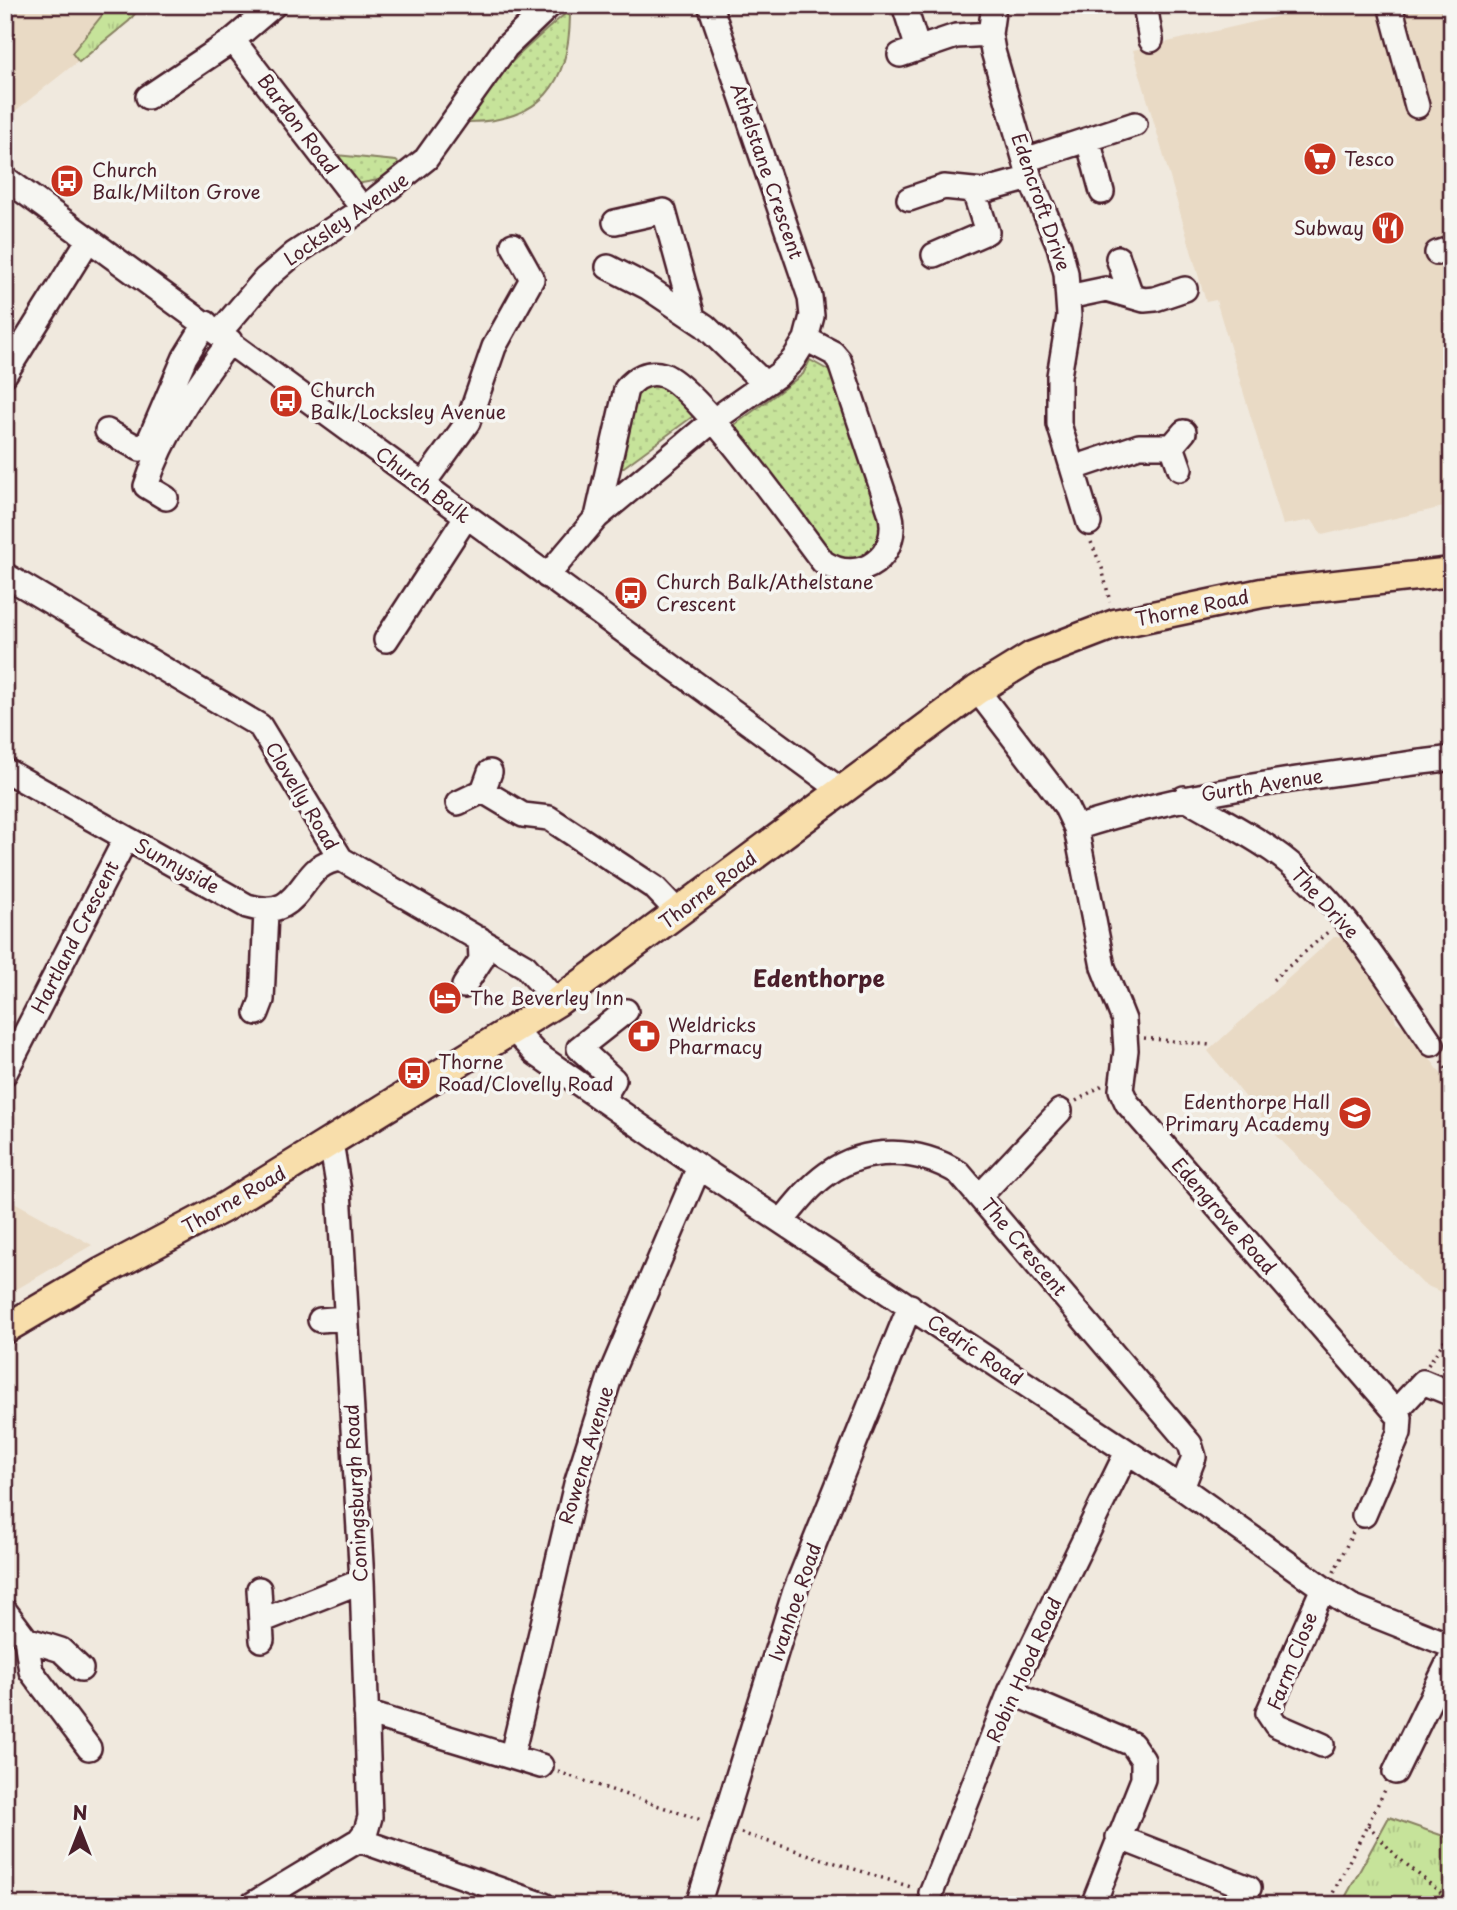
<svg xmlns="http://www.w3.org/2000/svg" width="1457" height="1910" font-family="'Playpen Sans',sans-serif">
  <style>
    .built { fill: #e9dac5 }
    .grass { fill: url(#grass-dots); stroke: #888162; stroke-width: 2 }
    .park { fill: url(#park-tufts); stroke: #888162; stroke-width: 2 }
    .lines { fill: none; stroke-linecap: round; stroke-linejoin: round }
    .minor-casing { stroke: #4a1f2b; stroke-width: 28 }
    .major-casing { stroke: #4a1f2b; stroke-width: 33 }
    .path { stroke: #4a1f2b; stroke-width: 3.5; stroke-dasharray: 2 5; stroke-linecap: butt }
    .minor { stroke: #f6f6f2; stroke-width: 23 }
    .major { stroke: #f8deab; stroke-width: 28 }
    .labels { text-anchor: middle; stroke-width: 7; stroke-linejoin: round; paint-order: stroke }
    .street-label { font-size: 19px; fill: #4a1f2b; stroke: #f6f6f2 }
    .poi-label { font-size: 19px; fill: #4a1f2b; stroke: #f6f6f2; text-anchor: start }
    .quarter-label { font-size: 23px; font-weight: bold; fill: #4a1f2b; stroke: #f6f6f2 }
  </style>
  <defs>
    <pattern id="grass-dots" width="8" height="8" patternUnits="userSpaceOnUse" patternTransform="scale(1.75)"><rect width="8" height="8" fill="#c6e39a"/><path d="M2 2h.1M6 6h.1" fill="none" stroke="#acc285" stroke-width="1.8" stroke-linecap="round"/></pattern>
    <pattern id="park-tufts" width="24" height="20" patternUnits="userSpaceOnUse" patternTransform="scale(1.75)"><rect width="24" height="20" fill="#c6e39a"/><path d="M3 7l-1-3M5 7V3M7 7l1-3M15 17l-1-3M17 17v-4M19 17l1-3" fill="none" stroke="#acc285"/></pattern>
  </defs>
  <rect width="100%" height="100%" fill="#f0e9de"/>
  <filter id="ink" filterUnits="userSpaceOnUse"><feTurbulence type="fractalNoise" baseFrequency=".0143" numOctaves="2"/><feDisplacementMap in="SourceGraphic" scale="14" xChannelSelector="R" yChannelSelector="G"/><feConvolveMatrix kernelMatrix="1 2 1 2 8 2 1 2 1" color-interpolation-filters="sRGB"/></filter>
  <g filter="url(#ink)">
    <path class="built" d="M5,5H142L129,21L5,119Z
      M1327,5H1452V505L1322,535L1312,520L1283,525L1216,300L1206,302L1133,50Z
      M1334,937H1347L1391,1001L1396,1022L1408,1028L1452,1089V1297L1423,1284L1277,1136L1208,1051Z
      M5,1197L92,1245L5,1296Z"/>
    <path class="grass" d="M566,13L570,16C569,85 540,121 469,122C474,91 541,34 566,13Z
      M336,155L396,161L400,164L384,179L357,184L334,159Z
      M810,360L833,373L884,524L876,555L838,563L734,439L733,426L803,374Z
      M656,380L695,407L692,417L613,475L628,400L639,385Z"/>
    <path class="park" d="M102,5H142L129,21L79,62L72,53L107,9Z
      M1389,1817L1452,1839V1905H1341Z"/>
    <g class="lines">
      <defs>
        <path id="minor" d="M904,5L918,49
          M994,5L990,34L993,51L1030,178L1059,246L1066,273L1069,316L1059,376V424L1089,523
          M1145,5L1151,40
          M1390,5L1417,106
          M233,40L363,209
          M900,55L956,36L990,34
          M148,97L233,40L274,5
          M1088,140L1102,192
          M1025,160L1135,124
          M5,178L842,791
          M909,199L944,187L983,191L1030,178
          M615,222L664,211L693,317
          M1437,253L1452,248
          M934,255L987,232L974,191
          M1118,258L1131,295
          M608,267L647,287L705,326L765,384
          M1068,297L1106,289L1144,300L1155,299L1185,289
          M219,333L265,279L294,254L363,209L426,159L506,47L550,5
          M5,374L89,239
          M107,431L140,449L149,441L185,357L206,323
          M1074,468L1139,446H1172
          M1180,469L1172,446L1184,432
          M423,484L468,422L494,347L532,279L513,245
          M166,498L146,486C164,431 196,387 230,341
          M597,517L626,389C635,378 648,370 663,375C697,386 796,527 823,562C860,587 902,555 890,512L839,360L833,353L806,339
          M5,575L260,726L341,859L525,966L557,1002
          M547,576L597,517L714,420L779,374L793,360L806,339L812,316L810,297L710,5
          M386,640L466,517
          M977,690L1065,805L1076,828L1103,967L1124,1020L1126,1050L1121,1090L1127,1103L1400,1417L1399,1433L1364,1515
          M5,770L247,906C306,924 296,863 341,859
          M483,791L523,815L549,818L655,888L678,912
          M1184,798C1213,815 1244,831 1272,850C1340,897 1386,977 1432,1044
          M458,803L483,791L490,772
          M1076,828C1198,788 1325,775 1452,758
          M464,986L481,960L480,939
          M257,1013L262,1000L266,912
          M514,1030L535,1053L699,1167L1182,1488L1323,1588L1351,1606L1452,1646
          M5,1073L126,838
          M602,1100L614,1080L579,1048L626,1011
          M980,1196L1060,1111
          M782,1221C796,1204 809,1187 827,1174C867,1145 919,1148 959,1173L1190,1444L1194,1457L1182,1488
          M320,1320L346,1318
          M1395,1412L1423,1382L1452,1394
          M259,1589L262,1640
          M5,1611L26,1639L31,1671L89,1748
          M261,1621L362,1581
          M26,1639L61,1650L81,1669
          M1010,1692L1132,1744L1143,1760V1779L1093,1905
          M366,1713L541,1766
          M1322,1745L1276,1725L1268,1713L1323,1588
          M512,1755L576,1484L612,1371L699,1167
          M1395,1772L1452,1655
          M1118,1837L1249,1888
          M359,1840L544,1905
          M931,1893L1010,1692L1127,1452
          M251,1905L359,1840L366,1831L370,1817L362,1581L339,1191L333,1154L327,1144
          M698,1905L795,1591L910,1306"/>
        <path id="major" d="M5,1329L102,1272L223,1208L557,1002L977,690L1032,656L1115,624L1262,593L1452,572"/>
      </defs>
      <use href="#minor" class="minor-casing"/>
      <use href="#major" class="major-casing"/>
      <path class="path" d="M1091,542L1102,568L1110,602
        M1273,980L1329,931
        M1144,1038L1210,1045
        M1441,1061L1452,1080
        M1076,1101L1103,1085
        M1428,1365L1452,1329
        M1334,1572L1353,1532
        M558,1772L704,1821
        M1368,1825L1395,1855L1452,1902
        M741,1833L914,1888
        M947,1900L958,1905
        M1327,1905L1386,1788"/>
      <use href="#minor" class="minor"/>
      <use href="#major" class="major"/>
    </g>
  </g>
  <defs>
    <symbol id="supermarket-disc" viewBox="-11 -11 22 22"><circle r="9.5" fill="#c8321e" stroke="#f6f6f2"/><path d="M-6-5.5h2.5l.6 2H6L4.5 2H-2.5L-4.4-4H-6ZM-1.5 3.2a1.3 1.3 0 1 0 .1 0ZM3 3.2a1.3 1.3 0 1 0 .1 0Z" fill="#fff"/></symbol>
    <symbol id="bus-disc" viewBox="-11 -11 22 22"><circle r="9.5" fill="#c8321e" stroke="#f6f6f2"/><path d="M-5-6H5V4H4V6H2V4H-2V6H-4V4H-5ZM-3.5-4V0h7V-4ZM-3.5 1.2v1.5H-2V1.2ZM2 1.2v1.5H3.5V1.2Z" fill="#fff"/></symbol>
    <symbol id="restaurant-disc" viewBox="-11 -11 22 22"><circle r="9.5" fill="#c8321e" stroke="#f6f6f2"/><path d="M-5-6h1v4h1v-4h1v4h1v-4h1v5L-1.5 .5V6h-2V.5L-5-1ZM5-6V6H3V1.5H1.5Q1.5-4 5-6Z" fill="#fff"/></symbol>
    <symbol id="hotel-disc" viewBox="-11 -11 22 22"><circle r="9.5" fill="#c8321e" stroke="#f6f6f2"/><path d="M-6-4.5h1.5V1H6V5H4.5V3h-9V5H-6ZM-4 0a1.8 1.8 0 1 1 3.6 0ZM.5 0V-2.5h3Q6-2.5 6 0Z" fill="#fff"/></symbol>
    <symbol id="pharmacy-disc" viewBox="-11 -11 22 22"><circle r="9.5" fill="#c8321e" stroke="#f6f6f2"/><path d="M-2-6h4v4h4v4h-4v4h-4v-4h-4v-4h4Z" fill="#fff"/></symbol>
    <symbol id="school-disc" viewBox="-11 -11 22 22"><circle r="9.5" fill="#c8321e" stroke="#f6f6f2"/><path d="M0-5L7-2L0 1L-7-2ZM-4 1L0 2.5L4 1V4Q0 6-4 4Z" fill="#fff"/></symbol>
  </defs>
  <g fill-rule="evenodd">
    <use href="#supermarket-disc" x="1301" y="140" width="38" height="38"/>
    <use href="#bus-disc" x="48" y="162" width="38" height="38"/>
    <use href="#restaurant-disc" x="1369" y="209" width="38" height="38"/>
    <use href="#bus-disc" x="267" y="382" width="38" height="38"/>
    <use href="#bus-disc" x="612" y="574" width="38" height="38"/>
    <use href="#hotel-disc" x="426" y="979" width="38" height="38"/>
    <use href="#pharmacy-disc" x="625" y="1017" width="38" height="38"/>
    <use href="#bus-disc" x="395" y="1054" width="38" height="38"/>
    <use href="#school-disc" x="1336" y="1094" width="38" height="38"/>
  </g>
  <g class="labels">
    <g class="street-label">
      <text transform="translate(298 124) rotate(53)" y="7">Bardon Road</text>
      <text transform="translate(767 171) rotate(71)" y="7">Athelstane Crescent</text>
      <text transform="translate(1041 202) rotate(71)" y="7">Edencroft Drive</text>
      <text transform="translate(346 219) rotate(-35)" y="7">Locksley Avenue</text>
      <text transform="translate(423 485) rotate(37)" y="7">Church Balk</text>
      <text transform="translate(1192 608) rotate(-12)" y="7">Thorne Road</text>
      <text transform="translate(1262 785) rotate(-9)" y="7">Gurth Avenue</text>
      <text transform="translate(302 796) rotate(59)" y="7">Clovelly Road</text>
      <text transform="translate(177 866) rotate(29)" y="7">Sunnyside</text>
      <text transform="translate(708 890) rotate(-37)" y="7">Thorne Road</text>
      <text transform="translate(1325 903) rotate(47)" y="7">The Drive</text>
      <text transform="translate(75 937) rotate(-63)" y="7">Hartland Crescent</text>
      <text transform="translate(234 1200) rotate(-30)" y="7">Thorne Road</text>
      <text transform="translate(1224 1216) rotate(49)" y="7">Edengrove Road</text>
      <text transform="translate(1024 1247) rotate(50)" y="7">The Crescent</text>
      <text transform="translate(975 1350) rotate(34)" y="7">Cedric Road</text>
      <text transform="translate(586 1455) rotate(-73)" y="7">Rowena Avenue</text>
      <text transform="translate(356 1493) rotate(-93)" y="7">Coningsburgh Road</text>
      <text transform="translate(795 1602) rotate(-71)" y="7">Ivanhoe Road</text>
      <text transform="translate(1292 1661) rotate(-68)" y="7">Farm Close</text>
      <text transform="translate(1024 1670) rotate(-66)" y="7">Robin Hood Road</text>
    </g>
    <g class="poi-label">
      <text x="1344" y="166">Tesco</text>
      <text x="92" y="177">Church<tspan x="92" dy="22">Balk/Milton Grove</tspan></text>
      <text x="1364" y="235" text-anchor="end">Subway</text>
      <text x="310" y="397">Church<tspan x="310" dy="22">Balk/Locksley Avenue</tspan></text>
      <text x="656" y="589">Church Balk/Athelstane<tspan x="656" dy="22">Crescent</tspan></text>
      <text x="470" y="1005">The Beverley Inn</text>
      <text x="668" y="1032">Weldricks<tspan x="668" dy="22">Pharmacy</tspan></text>
      <text x="438" y="1069">Thorne<tspan x="438" dy="22">Road/Clovelly Road</tspan></text>
      <text x="1330" y="1109" text-anchor="end">Edenthorpe Hall<tspan x="1330" dy="22">Primary Academy</tspan></text>
    </g>
    <g class="quarter-label">
      <text x="819" y="987">Edenthorpe</text>
    </g>
  </g>
  <rect width="1457" height="1910" fill="none" stroke="#f6f6f2" stroke-width="28"/>
  <rect x="14" y="14" width="1429" height="1882" fill="none" stroke="#4a1f2b" stroke-width="2.5" filter="url(#ink)"/>
  <g transform="translate(80 1830)" stroke="#f6f6f2" stroke-width="5" paint-order="stroke">
  <path d="M0-5L12 26L0 18L-12 26Z" fill="#4a1f2b"/>
  <text y="-10" font-size="19" font-weight="bold" text-anchor="middle" fill="#4a1f2b">N</text>
  </g>
</svg>
